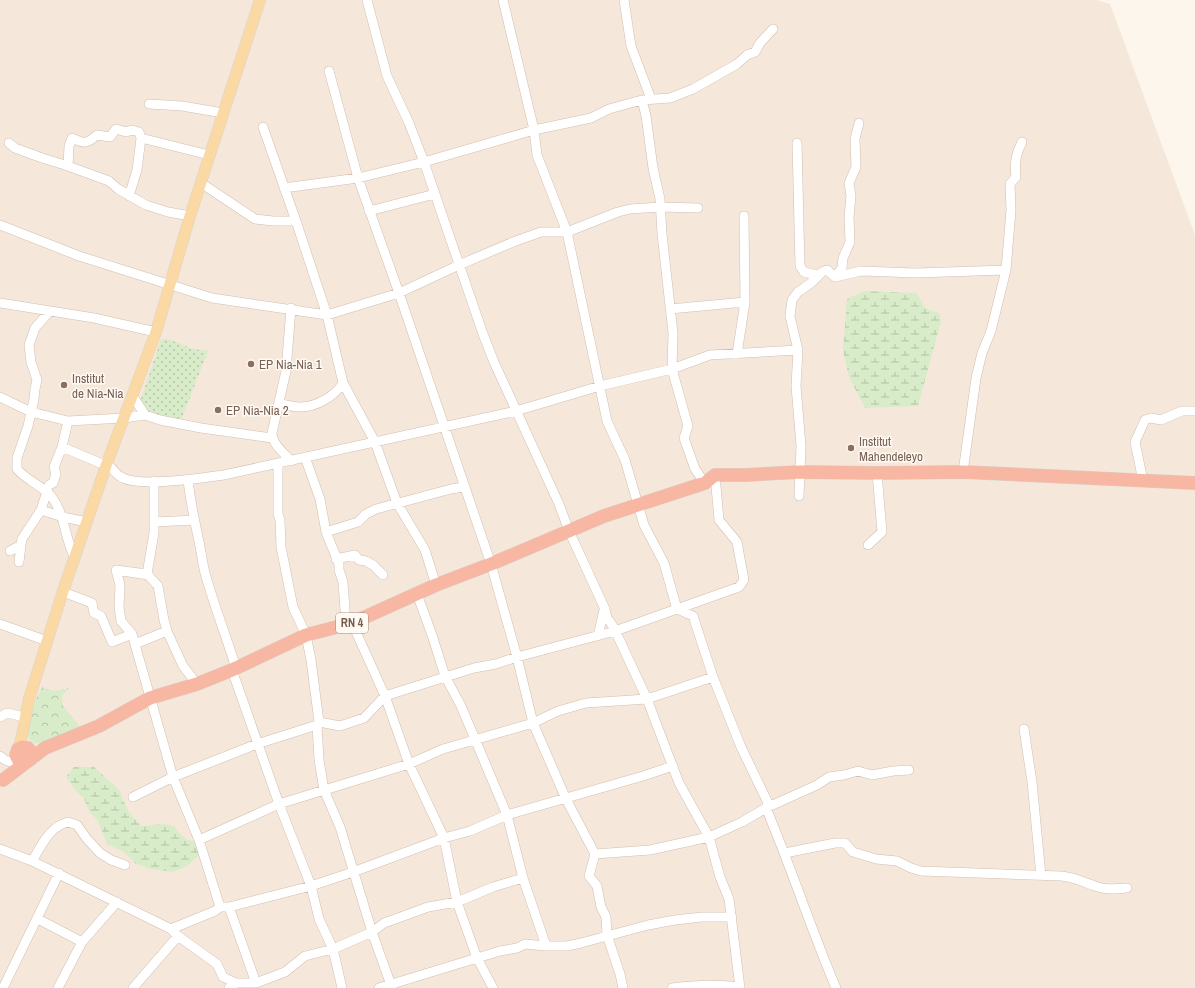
<svg xmlns="http://www.w3.org/2000/svg" width="1195" height="988" font-family="'Archivo Narrow',sans-serif">
  <style>
    .residential { fill: #f5e8da }
    .grass { fill: url(#grass-dots) }
    .wetland { fill: url(#wetland-marsh) }
    .park { fill: url(#park-crowns) }
    .lines { fill: none; stroke-linecap: round; stroke-linejoin: round }
    .minor-casing { stroke: #d1beb0; stroke-width: 10 }
    .major-casing { stroke: #dad1cd; stroke-width: 12 }
    .highway-casing { stroke: #dad1cd; stroke-width: 14 }
    .minor { stroke: #fff; stroke-width: 9 }
    .major { stroke: #fbd9a5; stroke-width: 11 }
    .highway { stroke: #f7b7a3; stroke-width: 13 }
    .education-dot { fill: #8d6e63; stroke: #fffaf3; stroke-width: 1.5 }
    .labels { text-anchor: middle; stroke-width: 3; stroke-linejoin: round; paint-order: stroke }
    .shield { fill: #fffaf3; stroke: #a28b7f; stroke-width: 1 }
    .shield-label { font-size: 12px; font-weight: bold; fill: #7a5c4d }
    .education-label { font-size: 13px; fill: #785e54; stroke: #fffaf3; text-anchor: start }
  </style>
  <defs>
    <pattern id="grass-dots" width="8" height="8" patternUnits="userSpaceOnUse"><rect width="8" height="8" fill="#d8ecc9"/><path d="M2 2h.1M6 6h.1" fill="none" stroke="#b4c2a5" stroke-width="1.8" stroke-linecap="round"/></pattern>
    <pattern id="wetland-marsh" width="20" height="14" patternUnits="userSpaceOnUse"><rect width="20" height="14" fill="#d8ecc9"/><path d="M1 5h8M5 5V1M11 12h8M15 12V8" fill="none" stroke="#b4c2a5"/></pattern>
    <pattern id="park-crowns" width="20" height="18" patternUnits="userSpaceOnUse"><rect width="20" height="18" fill="#d8ecc9"/><path d="M2 6a3 3 0 1 1 6 0M12 15a3 3 0 1 1 6 0" fill="none" stroke="#b4c2a5"/></pattern>
  </defs>
  <rect width="100%" height="100%" fill="#fdf6ec"/>
  <path class="residential" d="M0,0H1097L1110,4L1195,235V988H0Z"/>
  <path class="grass" d="M161,339H168L193,349L208,351L180,423L147,414L140,402Z"/>
  <path class="wetland" d="M864,291L917,293L925,308L939,313L941,321L918,406L865,408L849,377L843,351L847,299Z
    M74,767H94L119,790L128,811L141,826L164,824L174,826C181,836 186,841 198,842L199,855L186,867L172,872L150,869L136,864L124,852L107,844L97,819L89,812L84,798L77,792L66,777Z"/>
  <path class="park" d="M42,687C51,692 59,691 69,688L62,696L63,706L80,727C71,731 48,743 39,743C14,744 37,697 42,687Z"/>
  <g class="lines">
    <defs>
      <path id="minor" d="M367,0L387,76L409,123L424,162L483,334L494,362L559,504L569,531L605,609L607,618L613,626L647,699L679,783L709,837L720,877L729,899L740,988
        M503,0L534,130L537,155L567,232L607,421L625,460L644,525L664,563L677,609L693,616L713,677L741,747L768,803L766,808C791,867 811,929 836,988
        M624,0L631,46L651,99
        M329,71L358,178L399,293L491,564L517,657L533,723L566,799L595,854L589,876L597,886L601,907L606,917L607,935L620,974L623,988
        M642,100L646,116L653,168L660,199L662,234L673,333L672,369L688,426L684,438L695,469L705,483
        M149,104L182,106L223,113
        M263,127L296,221L327,315L343,383L375,442L397,503L425,550L436,585
        M9,143L15,148L42,158L65,165L109,181L118,189L146,205L168,212L190,216
        M797,143L800,266L804,272L817,275
        M68,166L69,146L72,138C84,144 87,144 97,135L110,137L116,129L126,132L132,130L139,132L141,138L209,155
        M201,183L255,219L273,221H296
        M284,188L358,178L424,162L534,130L591,118L609,109L642,100L670,98L693,89L737,64L747,55L755,52L760,43L773,29
        M129,196L137,170L141,138
        M369,211L435,194
        M0,225L79,256L212,298L327,315L399,293L459,265L513,242L541,232H567L618,212L630,209L661,207L698,208
        M835,277L842,268L843,258L850,242L849,217L851,196L849,183L856,167L855,139L859,123
        M0,303L94,318L156,332
        M670,309L745,302
        M50,311L35,328L29,345L31,362L37,380L35,389L34,399L28,426L17,458V469C26,480 41,485 51,496C66,515 64,538 75,558
        M737,354L745,302L744,216
        M132,395L145,415
        M0,397L31,412L68,421L124,418L145,415L160,420L201,428L272,438
        M279,403C286,405 293,407 301,407C316,407 335,396 343,383
        M68,421L62,447L54,467L56,474L53,483L49,485L41,510L63,517L87,522
        M62,447L100,463H107C112,468 116,475 123,478C140,487 203,478 224,475L516,411L600,386L672,369L710,355L798,350
        M305,457L320,499L326,532L339,564V570L343,582L346,624
        M291,461C284,453 272,444 272,433L286,371L291,308
        M278,464V514L280,520L281,547L293,607L306,635L311,660L319,722
        M963,472L976,378L982,353L991,331L1006,270L1011,210L1010,184L1016,177C1014,164 1016,153 1022,142
        M188,480C190,499 194,518 198,537C201,549 202,561 205,573C214,605 226,636 236,668
        M154,481V533L147,574L116,570L148,575L158,586L164,620L167,631L183,666L197,684
        M1143,481L1135,442L1145,420L1151,418L1161,420L1182,411H1195
        M799,496L801,446L796,386L798,350L790,316L792,300L798,292L811,283L822,272L827,270L835,277L861,271L916,273L1006,270
        M155,522L194,520
        M326,532L358,522L366,514L376,509L451,489L464,487
        M868,545L882,532L877,473
        M10,551L21,545L22,539L41,510
        M336,559L355,555L359,560L366,561L373,565L383,575
        M19,562L21,545
        M116,570L120,585L119,607L121,621L132,634L173,777L199,840L220,907
        M63,592L92,603L94,613L101,616L112,642L132,634
        M417,594L432,635L445,676L461,706L507,815L523,878L546,946
        M352,623L385,696L409,764L444,838L457,902L477,958L493,988
        M0,624L47,641
        M598,636L604,610
        M135,644L167,631
        M232,670L279,804L311,886L319,919L333,949L342,988
        M0,717L7,713L24,717
        M317,725L319,760L324,790L340,827L372,932L392,988
        M1024,729L1032,782L1041,876
        M0,756L5,760L11,762
        M133,797L173,777L257,744L317,725L319,722L340,726L364,718L385,696L474,668L496,664L517,657L615,631L739,587L744,580L737,542L719,520L715,475
        M199,840L279,804L409,764L443,749L533,723L558,711L586,703L647,699L713,677
        M0,849L32,861L171,929L178,936L217,964L223,977L236,983
        M785,853L835,843H845L853,852L876,859L897,861L911,868L921,871L1061,876C1075,877 1085,883 1098,887C1107,890 1117,889 1127,888
        M595,854L650,850L709,837L742,822L766,808L817,785L829,777L844,775L858,771L872,775L893,771L909,770
        M32,861C42,845 49,827 68,822L77,825L87,839L100,853L111,860L125,865
        M229,907L256,983
        M38,919L82,942
        M171,929L215,911L220,907H229L311,886L353,872L444,838L470,831L507,815L643,776L673,766
        M3,988L59,873
        M58,988L82,942L117,902
        M133,988L178,936
        M229,988L236,983H256L285,972L305,956L333,949L372,932L384,923L398,918L428,907L457,902L493,887L523,878
        M379,988L500,951L517,948L525,944L546,946H567L581,943L648,925L675,920L702,917H732
        M672,988C694,985 717,984 740,987"/>
      <path id="major" d="M18,749C24,733 25,716 29,699L62,594L107,463L156,332L190,216L260,0"/>
      <path id="highway" d="M28,761L23,762L19,761L16,755L18,749L22,747L28,748L32,754L31,759
        M3,780L45,748L99,726L150,698L197,684L232,670L306,635L352,623L436,585L491,564L604,516L705,483L715,475H745L800,472L877,473L963,472L1195,483"/>
    </defs>
    <use href="#minor" class="minor-casing"/>
    <use href="#major" class="major-casing"/>
    <use href="#highway" class="highway-casing"/>
    <use href="#minor" class="minor"/>
    <use href="#major" class="major"/>
    <use href="#highway" class="highway"/>
  </g>
  <g class="education-dot">
    <circle cx="251" cy="364" r="4"/>
    <circle cx="64" cy="385" r="4"/>
    <circle cx="218" cy="410" r="4"/>
    <circle cx="851" cy="448" r="4"/>
  </g>
  <g class="labels">
    <rect class="shield" x="336" y="613" width="32" height="20" rx="3"/>
    <g class="shield-label">
      <text x="352" y="627">RN 4</text>
    </g>
    <g class="education-label">
      <text x="259" y="369">EP Nia-Nia 1</text>
      <text x="72" y="383">Institut<tspan x="72" dy="15">de Nia-Nia</tspan></text>
      <text x="226" y="415">EP Nia-Nia 2</text>
      <text x="859" y="446">Institut<tspan x="859" dy="15">Mahendeleyo</tspan></text>
    </g>
  </g>
</svg>
